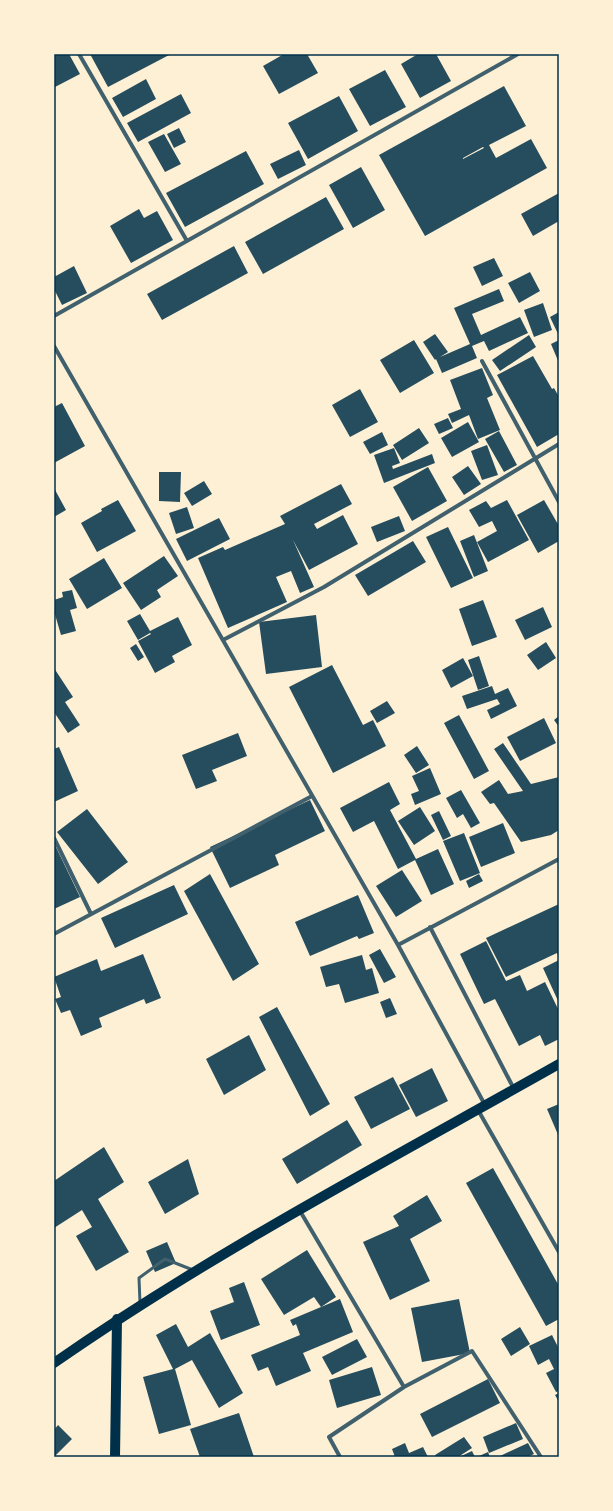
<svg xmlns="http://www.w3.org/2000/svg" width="613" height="1511" font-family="'Exo 2',sans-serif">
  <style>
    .building { fill: #264d5e; fill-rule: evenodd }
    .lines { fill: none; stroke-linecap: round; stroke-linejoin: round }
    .service { stroke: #3f606c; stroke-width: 3 }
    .minor { stroke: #3f606c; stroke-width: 4 }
    .primary { stroke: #003049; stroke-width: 10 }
    .neatline { fill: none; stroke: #003049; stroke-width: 1.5 }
  </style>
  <rect width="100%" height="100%" fill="#fdf0d5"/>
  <path class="building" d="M54,54H69L80,74L55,87Z
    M90,54H171L108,87Z
    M284,54H307L318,73L279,94L263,66Z
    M418,54H436L451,81L420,98L401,64Z
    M385,70L406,107L370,126L349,89Z
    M146,79L156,99L123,117L112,98Z
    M504,86L526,126L489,145L496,158L531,139L547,168L425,236L379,155ZM483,147L484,148L463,159V158Z
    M181,94L191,113L138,142L127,123Z
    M339,96L358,131L308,159L288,123Z
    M179,128L186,142L174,148L167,134Z
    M164,134L181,164L165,172L148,142Z
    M299,150L306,165L278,179L270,164Z
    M246,151L264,184L185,227L166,193Z
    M361,167L385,210L353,228L329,185Z
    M559,193V221L533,236L521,214Z
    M326,197L344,229L263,274L245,242Z
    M139,209L144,218L157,211L173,240L131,263L110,226Z
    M234,246L248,273L162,320L147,294Z
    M494,258L503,276L482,286L473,267Z
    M74,266L87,293L62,305L54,289V277Z
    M530,272L540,291L519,303L508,283Z
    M499,289L504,301L472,314L481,335L520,317L528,333L489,351L484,341L472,346L477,358L442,373L436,359L435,360L423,342L435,334L448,352L440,357L470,344L454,308Z
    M543,303L552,330L534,337L524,310Z
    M559,312V336L550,317Z
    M529,335L536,347L500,371L492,360Z
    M414,340L434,373L400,393L380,360Z
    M559,340V363L551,344Z
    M533,356L552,389L554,388L559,397V434L537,447L497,375Z
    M482,368L493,395L487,398L500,430L478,439L469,415L452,423L448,414L461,409L450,380Z
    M360,389L378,422L350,437L332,405Z
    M62,403L85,446L54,463V407Z
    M448,418L453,428L439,434L434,424Z
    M468,422L479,442L452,457L441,438Z
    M419,428L429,443L402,460L393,445Z
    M499,431L517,465L504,472L485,439Z
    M382,432L388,445L370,454L363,442Z
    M487,445L498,475L482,480L471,451Z
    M394,448L400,463L392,466L393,469L432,454L435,463L384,483L374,455Z
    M468,466L481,484L464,495L452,477Z
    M428,467L447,501L412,521L393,487Z
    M159,472H181L180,502L159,501Z
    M204,481L212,494L192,506L184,493Z
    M341,484L352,504L314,524L317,529L343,515L358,544L309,570L293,540L314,587L300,593L291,571L276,577L287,602L228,628L198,558L223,547L225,550L285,524L280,516Z
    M54,488L66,510L54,517Z
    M118,500L136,531L97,552L81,523L102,511L101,509Z
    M507,500L529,540L488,562L477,542L497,531L492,521L479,527L469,510L486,501L491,508Z
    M544,500L559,526V541L538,553L517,515Z
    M187,507L194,528L176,534L169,513Z
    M399,516L405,531L377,542L371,527Z
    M219,518L230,539L187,561L176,539Z
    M448,527L473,578L451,588L426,537Z
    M474,535L488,571L474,577L460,541Z
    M413,541L426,562L368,596L355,575Z
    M164,556L178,576L157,590L161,597L141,610L123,583Z
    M104,558L122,588L87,609L69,579Z
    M72,590L77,608L70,610L76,631L61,635L54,611V600L63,597L62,592Z
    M483,600L497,637L472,646L459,609Z
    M543,607L552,627L525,640L515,620Z
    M140,614L150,631L178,617L192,645L172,656L175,662L155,673L138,641L151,634L150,633L138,640L127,621Z
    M316,615L322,667L266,674L259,622Z
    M546,642L556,658L538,670L527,655Z
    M136,644L144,657L138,661L130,648Z
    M479,656L489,686L478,690L468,660Z
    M463,658L473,676L451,688L442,670Z
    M332,665L363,725L373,720L386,746L333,773L289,687Z
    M54,668L73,697L65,702L80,725L68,733L54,712Z
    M492,686L495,694L508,688L517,706L491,719L487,710L500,704L497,699L467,709L462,696Z
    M387,701L395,713L377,723L370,711Z
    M459,715L489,771L474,779L444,723Z
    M559,716V727L554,720Z
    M544,718L556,743L520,761L507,737Z
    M238,733L247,756L212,770L217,781L196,789L182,755Z
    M503,743L531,784L559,777V830L551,835L521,842L494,803L490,804L481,792L499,780L508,794L523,791L494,749Z
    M417,746L429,765L416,773L404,755Z
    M59,747L78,791L54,802V749Z
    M430,768L441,794L415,805L411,794L419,791L412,776Z
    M389,782L400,804L390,810L416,859L438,849L454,884L431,895L415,860L398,869L374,821L353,832L340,808Z
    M461,790L480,823L471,828L463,814L457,818L446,798Z
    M310,800L325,831L275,855L279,865L230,888L210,847Z
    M420,807L435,831L414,845L398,821Z
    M87,809L128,862L98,884L57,832Z
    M439,811L451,836L443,840L431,815Z
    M503,823L515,853L481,867L469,837Z
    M464,833L480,873L460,881L443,841Z
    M54,843L80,897L54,909Z
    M402,870L422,901L396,917L376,886Z
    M210,874L259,964L233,981L184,891Z
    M479,874L483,881L469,888L466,881Z
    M174,885L188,914L115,948L101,918Z
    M358,895L374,933L359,939L357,936L310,956L295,922Z
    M559,904V958L557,953L506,977L486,938Z
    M486,941L506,981L520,975L527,991L545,982L559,1011V1039L545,1046L540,1035L519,1046L495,999L484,1004L460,954Z
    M380,949L396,977L384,983L369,955Z
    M143,954L161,998L146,1004L144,999L99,1018L102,1027L81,1036L70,1010L61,1013L55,999L61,997L54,977L97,959L101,971Z
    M362,955L366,970L372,968L379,993L345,1003L339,984L326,987L320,967Z
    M559,960V1003L543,968Z
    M390,998L397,1014L386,1018L380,1002Z
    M277,1007L330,1104L310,1116L259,1017Z
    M249,1035L266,1070L224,1095L206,1059Z
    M432,1068L448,1101L416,1117L399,1085Z
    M393,1077L410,1109L371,1129L354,1097Z
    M559,1104V1137L547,1109Z
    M347,1120L362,1145L297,1184L282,1159Z
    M104,1147L124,1182L98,1199L129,1252L96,1271L76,1236L92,1227L82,1210L54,1228V1181Z
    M188,1159L199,1194L165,1214L148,1182Z
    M493,1168L559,1286V1319L546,1326L466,1183Z
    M427,1195L442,1221L410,1239L430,1281L390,1300L363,1242L399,1226L393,1216Z
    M167,1242L176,1263L155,1272L146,1251Z
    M307,1250L336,1297L321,1307L340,1299L353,1332L303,1353L311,1371L276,1386L268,1367L258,1371L251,1355L300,1335L296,1324L293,1326L290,1320L321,1307L314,1297L284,1315L261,1279Z
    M244,1282L260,1325L221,1340L210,1311L234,1302L229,1288Z
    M459,1299L470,1353L422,1362L411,1308Z
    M176,1324L188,1347L210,1333L243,1393L219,1408L192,1360L175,1369L191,1425L159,1434L143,1377L173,1369L156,1335Z
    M520,1327L530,1344L511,1356L501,1339Z
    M552,1335L559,1349V1391L556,1392L546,1373L554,1369L549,1359L538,1365L529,1346Z
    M357,1339L367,1357L332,1375L322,1357Z
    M372,1367L381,1395L337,1408L329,1380Z
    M488,1379L500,1403L432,1437L420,1414Z
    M559,1393V1402L555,1395Z
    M239,1413L254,1457H200L190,1429Z
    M516,1423L523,1439L489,1453L483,1437Z
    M58,1425L72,1439L54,1457V1430Z
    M464,1437L472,1448L458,1457H436L435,1455Z
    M405,1443L409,1453L423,1447L428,1457H395L392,1449Z
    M528,1443L534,1454L527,1457H500V1456Z
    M472,1451L475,1457H459Z
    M488,1452L490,1457H477Z"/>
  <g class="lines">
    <path class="service" d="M140,1303L139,1278L165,1259L193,1270"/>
    <path class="minor" d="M79,54L187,241
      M54,316L518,54
      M54,346L398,945L485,1105
      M482,361L559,502
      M223,640L324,587L559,444
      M54,838L91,914
      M430,927L514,1089
      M54,934L312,796
      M398,945L559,859
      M478,1110L559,1252
      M300,1211L404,1387
      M340,1457L329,1437L404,1387L472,1351L541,1457"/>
    <path class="primary" d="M54,1363C215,1251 389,1160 559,1064
      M115,1457L117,1319"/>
  </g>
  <rect width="613" height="1511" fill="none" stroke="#fdf0d5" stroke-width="110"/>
  <rect x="55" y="55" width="503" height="1401" class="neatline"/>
</svg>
